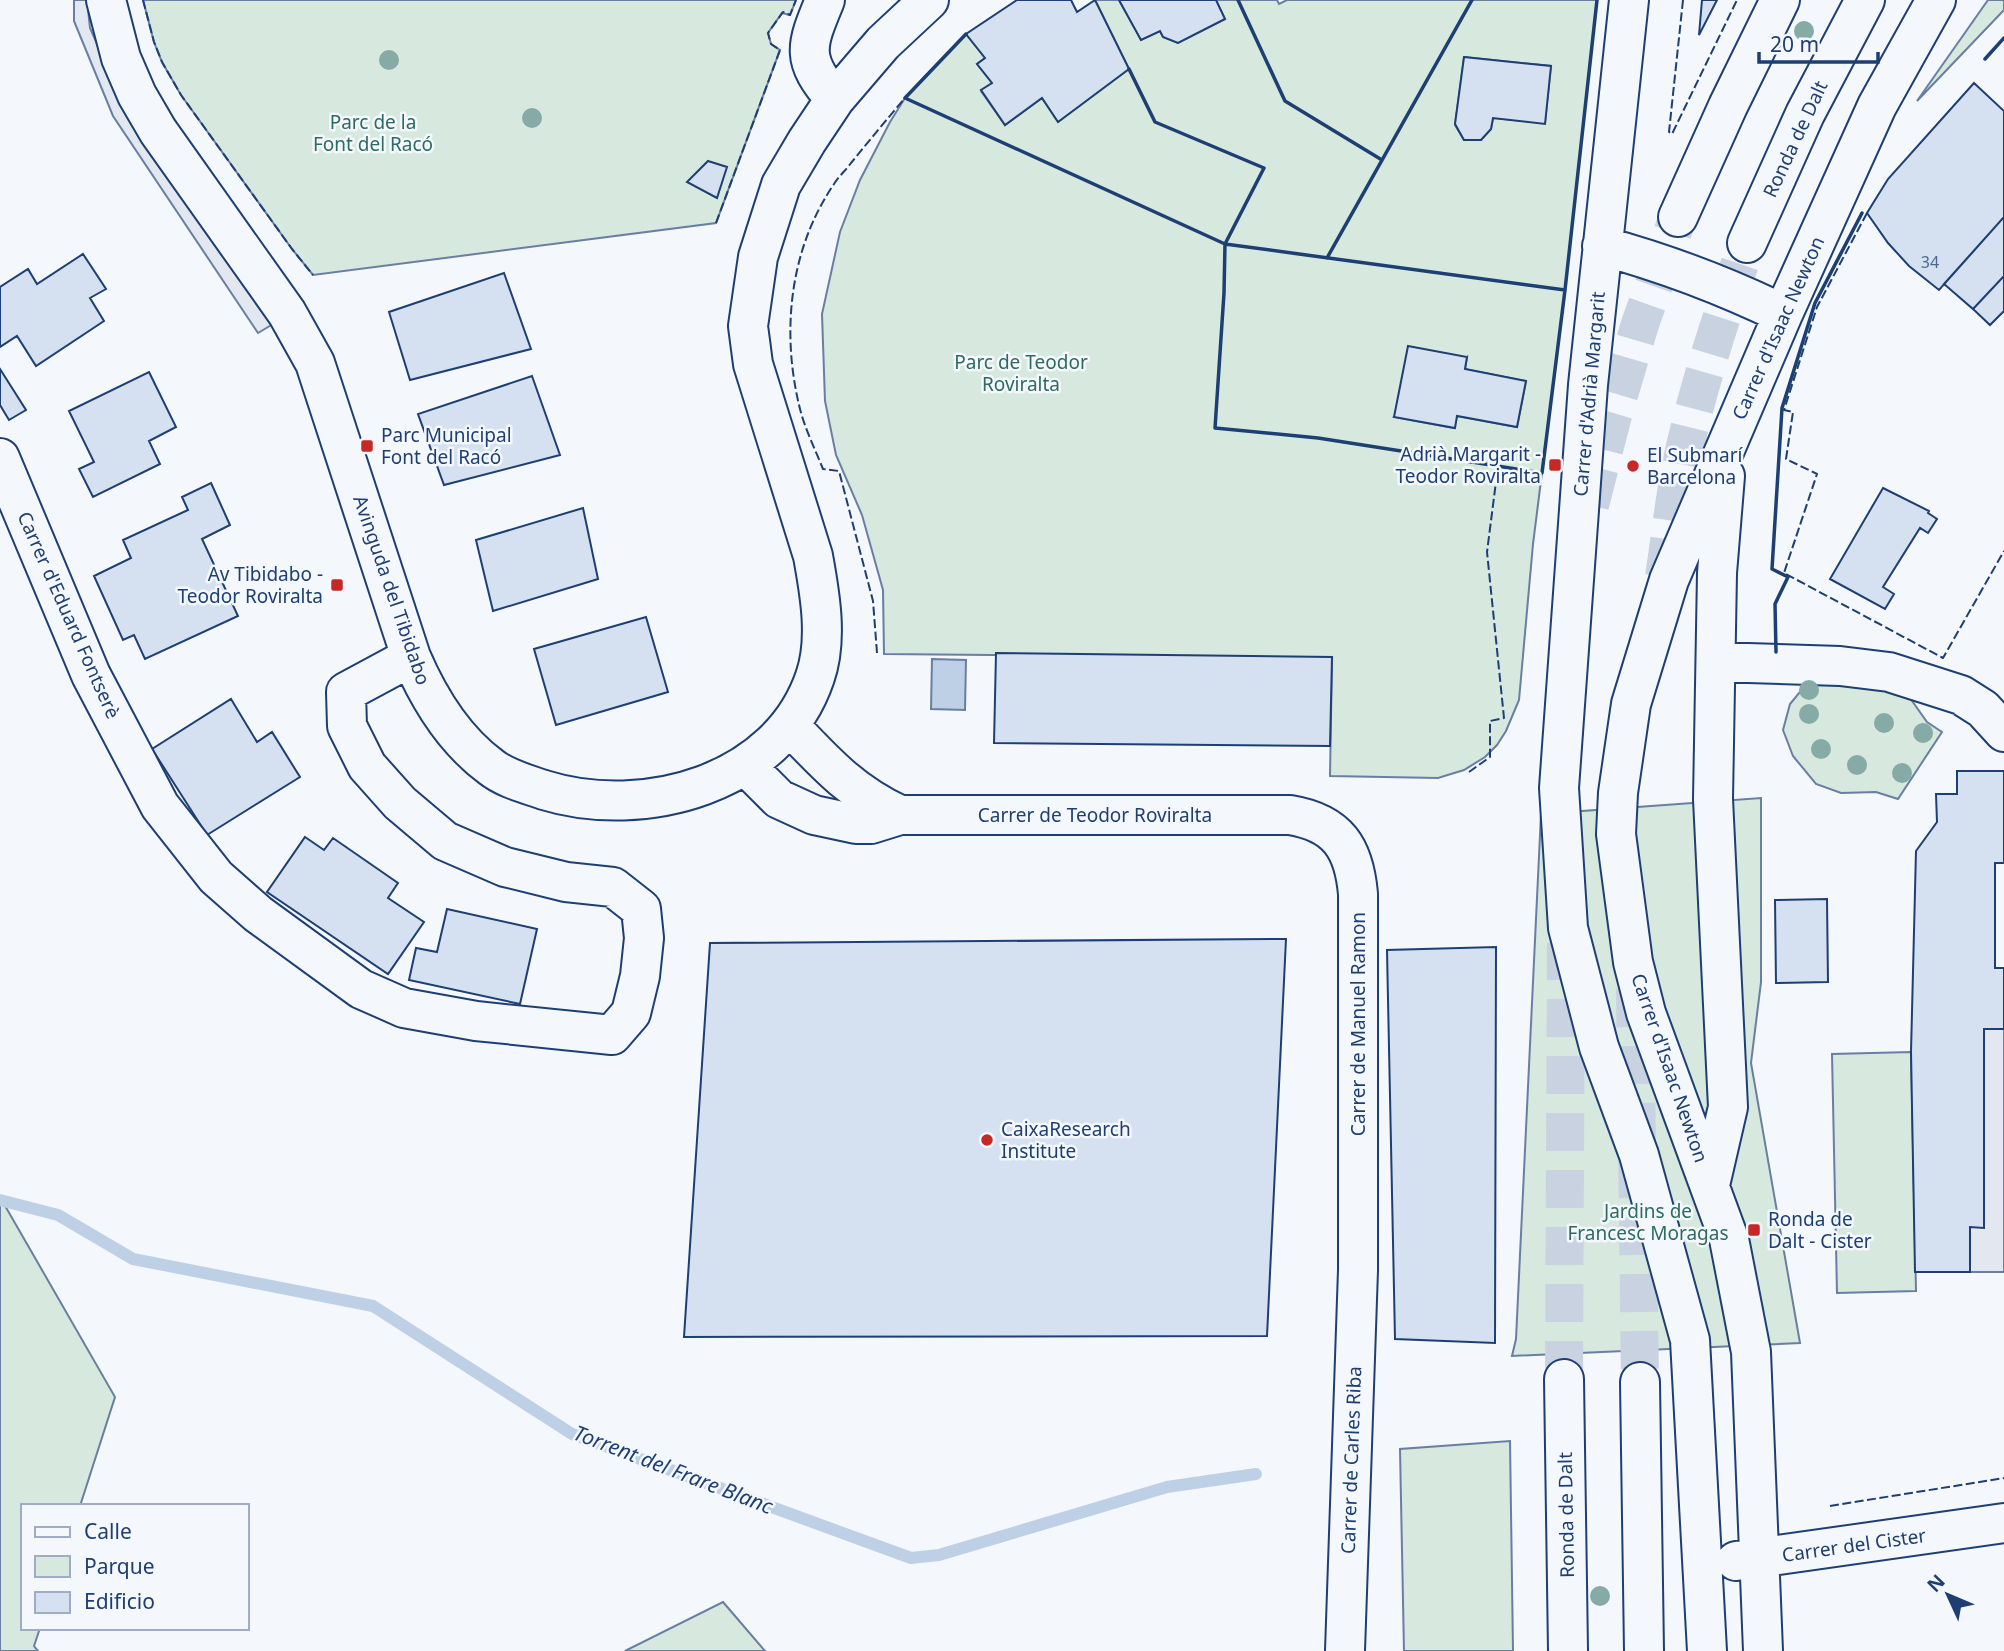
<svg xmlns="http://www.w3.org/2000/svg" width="2004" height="1651" font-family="'Noto Sans',sans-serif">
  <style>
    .green { fill: #d7e8df; stroke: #687fa3; stroke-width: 2; fill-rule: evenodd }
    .parking { fill: #e3e8f0; stroke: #687fa3; stroke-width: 2 }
    .water { fill: #bed0e5; stroke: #687fa3; stroke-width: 2 }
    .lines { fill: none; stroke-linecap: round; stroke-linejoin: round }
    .stream { stroke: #bed0e5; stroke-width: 12 }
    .building { fill: #d5e0f0; stroke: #1d3f73; stroke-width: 2 }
    .highway-tunnel { stroke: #c9d2e0; stroke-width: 38; stroke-dasharray: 38 19; stroke-linecap: butt }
    .minor-casing { stroke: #1d3f73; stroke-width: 42 }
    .highway-casing { stroke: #1d3f73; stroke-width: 42 }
    .minor { stroke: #f4f7fb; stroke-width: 38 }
    .highway { stroke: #f4f7fb; stroke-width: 38 }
    .fence { stroke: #1d3f73; stroke-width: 2; stroke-dasharray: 9 3.5; stroke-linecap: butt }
    .wall { stroke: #1d3f73; stroke-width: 3.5 }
    .tree { fill: #86aba6 }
    .poi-dot { fill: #c62828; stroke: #f4f7fb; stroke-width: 2.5 }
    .labels { text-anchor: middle; stroke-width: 5; stroke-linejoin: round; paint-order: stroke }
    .number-label { font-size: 16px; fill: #4b6792 }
    .park-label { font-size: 19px; fill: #2c6c60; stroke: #f4f7fb }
    .street-label { font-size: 19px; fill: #1d3f73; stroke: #f4f7fb }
    .poi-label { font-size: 19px; fill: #1d3f73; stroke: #f4f7fb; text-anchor: start }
    .water-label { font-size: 21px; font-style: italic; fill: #1d3f73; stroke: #f4f7fb }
  </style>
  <rect width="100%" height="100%" fill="#f4f7fb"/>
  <path class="green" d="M143,0H796L790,15L782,13L768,33L771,44L780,50L716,223L313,275L292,249L181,95L162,62L154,42Z
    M1095,0H1119L1141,40L1160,31L1163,37L1178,43L1225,19L1216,0H1277L1279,4L1287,0H1597L1565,290L1533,544L1519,700L1506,731L1497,745L1485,757L1464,770L1438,778L1330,776L1332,658L884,654L883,590L862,515L836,455L825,401L822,314L840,232L860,180L890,122L905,98L966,34L985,58L977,64L992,83L981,91L1005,125L1042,98L1058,121L1129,69ZM1464,57L1551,66L1545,123L1493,118L1491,129L1481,140H1464L1455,125ZM1467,357L1465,369L1526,381L1517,427L1457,416L1454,428L1394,417Z
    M1988,0H2004V10L1917,101Z
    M1850,676L1910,698L1927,722L1942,732L1898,799L1876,792L1841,793L1816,784L1793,756L1783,730L1790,704L1804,687L1824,677Z
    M1761,798V982L1751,1063L1800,1343L1512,1356L1516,1339L1541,814Z
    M1911,1052L1916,1291L1837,1293L1832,1054Z
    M0,1197L115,1397L80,1506H23V1628H40L34,1646L38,1651H0Z
    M1510,1441L1513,1651H1404L1400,1449Z
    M723,1602L765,1651H625Z"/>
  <path class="parking" d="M74,0H87L90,28L125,108L273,324L258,333L113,116L74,21Z
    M1984,1029H2004V1272H1970V1227H1984Z"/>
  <path class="water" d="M932,659L966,660L965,710L931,709Z"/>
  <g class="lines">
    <path class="stream" d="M0,1200L58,1215L133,1259L373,1306L572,1434L911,1558L939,1555L1167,1487L1256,1474"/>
  </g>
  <path class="building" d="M1017,0H1071L1077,12L1095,0L1129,69L1058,122L1042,98L1005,125L981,90L992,83L977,64L985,58L966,34Z
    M1119,0H1216L1225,19L1178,43L1163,37L1160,31L1141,40Z
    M1702,0H1717L1699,35Z
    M1464,57L1551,66L1545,124L1493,118L1491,129L1481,140H1464L1455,124Z
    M1974,83L2004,111V217L1939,290L1909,266L1888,243L1867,213L1888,179Z
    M708,161L727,167L717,198L687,182Z
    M2004,217V276L1973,309L1944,284Z
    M83,254L106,289L90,298L104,321L36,366L17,336L0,347V287L28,269L37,284Z
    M504,273L531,349L410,380L389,312Z
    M2004,276V311L1990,325L1973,309Z
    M1408,346L1467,357L1465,369L1526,381L1517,427L1457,416L1455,428L1394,417Z
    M0,369L26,410L9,420L0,405Z
    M149,372L176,427L149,441L160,464L93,497L79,469L94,462L69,411Z
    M532,376L560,455L444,485L418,414Z
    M211,483L230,525L202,539L238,616L145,659L134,635L123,640L94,576L131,558L123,540L188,510L182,497Z
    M1883,488L1929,511L1928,513L1937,519L1928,533L1920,528L1883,587L1894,594L1885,609L1830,579Z
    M583,508L598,579L493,611L476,540Z
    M646,617L668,692L556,725L534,649Z
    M996,653L1332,657L1330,746L994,743Z
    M231,699L257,742L272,732L300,777L207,835L152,749Z
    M1957,771H2004V863H1995V968H2004V1029H1984V1228L1970,1227V1272H1915L1911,1052L1916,851L1937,822L1936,794H1957Z
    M305,837L324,850L333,838L398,883L388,898L424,922L388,974L267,892Z
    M1827,899L1828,982L1776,983L1775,900Z
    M447,909L537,929L520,1004L409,980L416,948L437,952Z
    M1286,939L1267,1336L684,1337L710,943Z
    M1496,947L1495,1343L1395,1339L1387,950Z"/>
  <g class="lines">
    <path class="highway-tunnel" d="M1590,505L1613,415L1640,324L1678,217
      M1664,577C1670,538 1674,498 1682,460C1698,386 1722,314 1747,243
      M1635,989L1640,1382
      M1564,1379L1566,943"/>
    <defs>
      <path id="minor" d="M106,0L121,58L137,95L158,131L287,313L315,363L411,657C429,699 453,739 491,767C506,779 527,784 544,790C644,821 779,784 815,677C828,640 820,594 813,556L753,364L748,326L758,257L781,185L807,141L835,99L883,43L929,0
        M825,0C806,46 800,59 835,99
        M1629,0L1588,385L1559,788L1568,928L1599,1047L1639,1155L1690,1340L1707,1651
        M1602,246C1665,263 1725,286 1783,314
        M0,458L91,675L160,806L216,877L258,914L361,989L404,1008L476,1021L612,1035L631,1013L640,976L644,938L641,909L613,887L566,882L505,867L445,841L400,803L367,766L347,726L346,692L411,657
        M1716,662L1840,666L1889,672L1961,695L1983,709L2004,732
        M790,726C825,763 852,793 900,815
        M746,766L779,799L814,815L856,824H871L900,815H1290C1338,823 1354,848 1358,894V1270L1345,1651
        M1710,1185L1728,1107L1713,799L1717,573L1725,476
        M1736,1561L2004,1523
        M1763,1651L1751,1352L1729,1239L1646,1013L1633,962L1616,834L1618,793L1631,704L1669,580L1783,314L1877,106L1936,0"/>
      <path id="highway" d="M1678,217L1728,106L1780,0
        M1747,243L1805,114L1865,0
        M1564,1379L1568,1651
        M1640,1382L1644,1651"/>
    </defs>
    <use href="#minor" class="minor-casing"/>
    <use href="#highway" class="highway-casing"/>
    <use href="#minor" class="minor"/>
    <use href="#highway" class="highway"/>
    <path class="fence" d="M143,0L154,42L162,62L181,95L292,249L313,275
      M1683,0L1669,132L1672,134L1737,0
      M1867,213L1817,307L1784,410L1793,412L1786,459L1817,474L1784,573L1943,658L2004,551
      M716,223L780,50L771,44L768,33L783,12L790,15L796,0
      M877,653L873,601L839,471L823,469C815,449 805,429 800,409C781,333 789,250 834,184C839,176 846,170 851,163C869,141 887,119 905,98
      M1469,772L1490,757V721L1504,718L1487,552L1498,466
      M1830,1506L2004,1478"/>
    <path class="wall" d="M1238,0L1285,101L1382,160
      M966,34L905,98L1225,244L1565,290
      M1985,59L2004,38
      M1129,69L1155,122L1264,168L1225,244L1224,293L1215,428L1318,438L1542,473L1565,290L1597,0
      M1327,258L1472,0
      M1776,652L1775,604L1788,577L1772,569L1782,408L1815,303L1862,213"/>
  </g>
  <g class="tree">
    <circle cx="1804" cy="31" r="10"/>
    <circle cx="389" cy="60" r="10"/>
    <circle cx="532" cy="118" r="10"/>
    <circle cx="1809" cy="690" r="10"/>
    <circle cx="1809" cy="714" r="10"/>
    <circle cx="1884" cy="723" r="10"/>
    <circle cx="1923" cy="733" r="10"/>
    <circle cx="1821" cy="749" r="10"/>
    <circle cx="1857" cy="765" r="10"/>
    <circle cx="1902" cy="773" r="10"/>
    <circle cx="1600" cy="1596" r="10"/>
  </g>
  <g class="poi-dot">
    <rect x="360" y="439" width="14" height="14" rx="3.5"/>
    <rect x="1548" y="458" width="14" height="14" rx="3.5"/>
    <circle cx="1633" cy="466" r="7"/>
    <rect x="330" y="578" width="14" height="14" rx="3.5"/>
    <circle cx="987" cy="1140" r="7"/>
    <rect x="1747" y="1223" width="14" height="14" rx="3.5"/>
  </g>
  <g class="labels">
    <g class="number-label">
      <text x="1930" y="268">34</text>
    </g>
    <g class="park-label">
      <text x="373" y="129">Parc de la<tspan x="373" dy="22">Font del Racó</tspan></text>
      <text x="1021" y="369">Parc de Teodor<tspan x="1021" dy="22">Roviralta</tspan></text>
      <text x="1648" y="1218">Jardins de<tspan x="1648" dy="22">Francesc Moragas</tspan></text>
    </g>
    <g class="street-label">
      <text transform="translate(1795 139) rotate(-65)" y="7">Ronda de Dalt</text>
      <text transform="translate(1778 328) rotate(-66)" y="7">Carrer d'Isaac Newton</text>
      <text transform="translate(1589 394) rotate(-85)" y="7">Carrer d'Adrià Margarit</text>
      <text transform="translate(392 590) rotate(71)" y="7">Avinguda del Tibidabo</text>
      <text transform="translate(69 615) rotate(66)" y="7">Carrer d'Eduard Fontserè</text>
      <text x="1095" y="822">Carrer de Teodor Roviralta</text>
      <text transform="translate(1358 1024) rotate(-90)" y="7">Carrer de Manuel Ramon</text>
      <text transform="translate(1670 1068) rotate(71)" y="7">Carrer d'Isaac Newton</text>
      <text transform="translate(1351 1460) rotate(-88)" y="7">Carrer de Carles Riba</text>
      <text transform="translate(1566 1515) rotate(-91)" y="7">Ronda de Dalt</text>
      <text transform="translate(1854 1545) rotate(-8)" y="7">Carrer del Cister</text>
    </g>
    <g class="poi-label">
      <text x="381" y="442">Parc Municipal<tspan x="381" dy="22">Font del Racó</tspan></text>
      <text x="1541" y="461" text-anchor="end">Adrià Margarit -<tspan x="1541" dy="22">Teodor Roviralta</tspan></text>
      <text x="1647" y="462">El Submarí<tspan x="1647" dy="22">Barcelona</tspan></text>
      <text x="323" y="581" text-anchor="end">Av Tibidabo -<tspan x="323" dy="22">Teodor Roviralta</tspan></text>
      <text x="1001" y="1136">CaixaResearch<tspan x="1001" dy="22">Institute</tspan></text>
      <text x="1768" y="1226">Ronda de<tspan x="1768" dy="22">Dalt - Cister</tspan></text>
    </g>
    <g class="water-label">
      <text transform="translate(673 1470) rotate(21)" y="7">Torrent del Frare Blanc</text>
    </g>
  </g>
  <rect x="21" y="1504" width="228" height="126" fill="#f4f7fb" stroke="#9eadc5" stroke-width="2"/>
  <rect x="35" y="1527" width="35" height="10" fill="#f4f7fb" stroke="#9eadc5" stroke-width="2"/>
  <text x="84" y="1539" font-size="21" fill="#1d3f73">Calle</text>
  <rect x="35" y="1556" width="35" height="21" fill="#d7e8df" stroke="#9eadc5" stroke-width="2"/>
  <text x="84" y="1574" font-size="21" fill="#1d3f73">Parque</text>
  <rect x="35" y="1592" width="35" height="21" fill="#d5e0f0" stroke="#9eadc5" stroke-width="2"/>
  <text x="84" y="1609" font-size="21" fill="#1d3f73">Edificio</text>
  <g transform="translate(1948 1595) rotate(314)" stroke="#f4f7fb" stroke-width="5" paint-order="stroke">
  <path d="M0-5L12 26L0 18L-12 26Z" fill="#1d3f73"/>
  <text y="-10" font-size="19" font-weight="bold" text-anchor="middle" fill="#1d3f73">N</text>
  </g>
  <path d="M1759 52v10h119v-10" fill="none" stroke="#1d3f73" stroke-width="3.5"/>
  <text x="1770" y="52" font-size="21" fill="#1d3f73" stroke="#f4f7fb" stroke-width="5" paint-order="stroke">20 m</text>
</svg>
